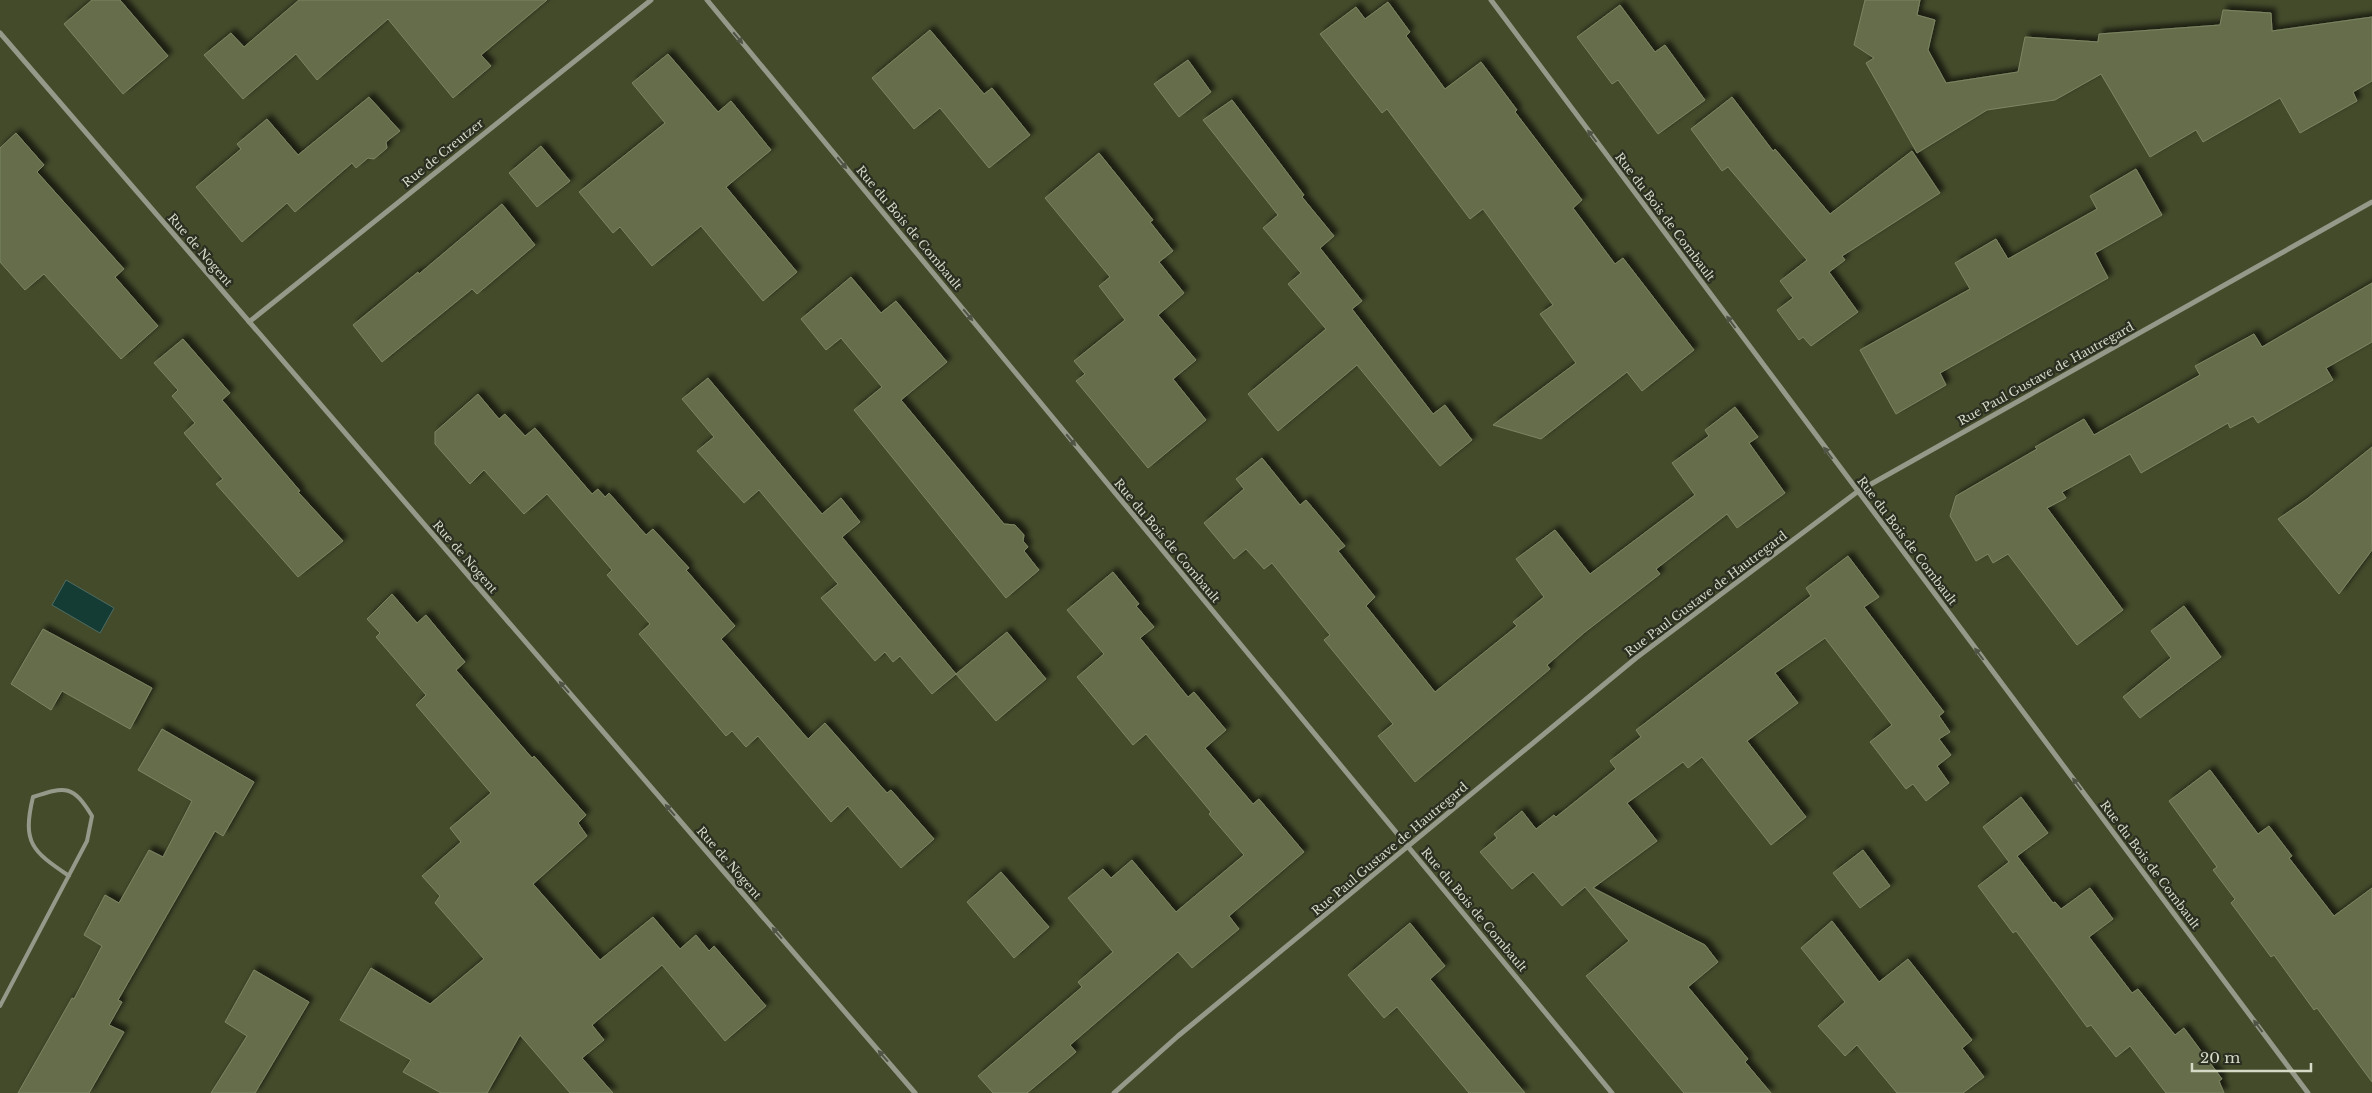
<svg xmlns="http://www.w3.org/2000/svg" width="2372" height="1093" font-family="'Libre Baskerville',serif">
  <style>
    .water { fill: #143b34; stroke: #4e6b60 }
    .building { fill: #656d4b; stroke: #7d8663; filter: url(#shadow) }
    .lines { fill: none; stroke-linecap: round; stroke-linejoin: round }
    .lane { stroke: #959989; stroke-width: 4 }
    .street { stroke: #959989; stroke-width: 5 }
    .oneway { fill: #505445 }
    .labels { text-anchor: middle; stroke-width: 4.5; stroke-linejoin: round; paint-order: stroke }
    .street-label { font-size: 12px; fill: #d5dac7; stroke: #2b2f21 }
  </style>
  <defs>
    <filter id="shadow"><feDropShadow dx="4.5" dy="-4.5" stdDeviation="2.5" flood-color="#0009"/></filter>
  </defs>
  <rect width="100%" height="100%" fill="#444b2b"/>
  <path class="water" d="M66,580L114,608L100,633L52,605Z"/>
  <path class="building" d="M92,0H120L168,56L123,94L64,24Z
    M299,0H547L481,55L491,66L453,98L388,19L317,80L296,54L243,99L204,55L231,33L244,47Z
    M1865,0H1920L1917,15L1935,20L1928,50L1946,83L2018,72L2025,37L2098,42L2099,34L2220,25L2223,10L2271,13L2272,31L2372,17V81L2353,92L2357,101L2300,133L2280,98L2203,142L2196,130L2150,157L2101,74L2055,100L1987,110L1917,153L1866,63L1874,58L1854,45Z
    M1388,2L1410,32L1406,36L1445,89L1481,62L1517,110L1515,112L1582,200L1573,208L1615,264L1623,258L1694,350L1642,391L1627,372L1541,439L1493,425L1576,363L1540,314L1553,305L1483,209L1470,219L1387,109L1382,113L1320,34L1356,7L1365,19Z
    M1620,5L1655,52L1665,45L1705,100L1658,134L1618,80L1612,84L1577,37Z
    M930,30L984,94L992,88L1030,135L989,168L940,108L914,129L872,78Z
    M668,54L718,112L731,101L771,150L726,187L797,272L763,301L701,226L652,266L620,227L613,233L579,192L665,123L632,83Z
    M1188,60L1211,92L1179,117L1154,84Z
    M369,97L400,131L386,142L387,148L374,159L368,158L356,168L352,163L295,212L287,203L242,242L196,187L241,149L237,144L267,119L298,155Z
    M1732,97L1773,151L1775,149L1830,214L1912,151L1940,193L1842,256L1845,260L1829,272L1858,312L1811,346L1803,337L1799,340L1777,310L1793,298L1780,281L1807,260L1728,167L1722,171L1691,129Z
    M1232,100L1304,195L1302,197L1334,236L1320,248L1362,301L1352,309L1433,414L1445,405L1472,440L1440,466L1357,365L1278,431L1248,394L1326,329L1288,284L1301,273L1263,228L1278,215L1203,120Z
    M16,133L44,165L37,172L124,269L115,277L158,326L121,359L44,274L25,290L0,262V148Z
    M541,146L570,181L537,207L509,173Z
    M1099,153L1153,220L1150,222L1173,251L1159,262L1184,293L1158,315L1196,360L1173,379L1206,420L1148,468L1076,381L1085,374L1074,361L1125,320L1099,286L1110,277L1045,198Z
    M2136,169L2162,215L2095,253L2108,278L1940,373L1946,385L1896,414L1860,350L1970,289L1955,263L1996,239L2008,259L2097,209L2090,196Z
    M502,204L535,245L477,294L472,289L382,362L353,325L418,272L419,274Z
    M851,277L881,313L896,301L947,362L901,400L1004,524L1015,525L1024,535L1023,541L1028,547L1024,551L1039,570L1006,598L854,410L882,387L841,338L826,350L801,319Z
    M2372,283V342L2326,368L2333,380L2258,423L2253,416L2230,428L2228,423L2141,473L2130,454L2062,492L2066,498L2047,508L2123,610L2077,645L2008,554L1993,563L1988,554L1976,561L1950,516L1956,496L2037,449L2035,447L2084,419L2094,435L2200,375L2195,366L2254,334L2262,347Z
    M183,339L230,393L222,400L300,491L298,492L343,541L298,577L216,484L223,479L184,433L195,423L172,396L178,390L154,363Z
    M708,378L822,514L841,498L860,522L842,537L956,674L932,694L900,656L893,662L885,652L875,661L821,598L838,584L816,558L759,490L744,503L697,451L714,437L682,399Z
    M478,394L499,419L505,414L525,436L535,428L592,494L598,489L605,497L609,493L646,535L653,529L689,568L686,570L735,626L721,639L808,739L825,723L887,793L891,790L934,839L901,868L848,806L831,822L758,736L746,747L732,731L726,736L639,634L650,624L607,575L612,570L547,494L524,514L484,470L470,484L435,444V432Z
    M1735,407L1758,437L1749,443L1785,493L1737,528L1727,514L1656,569L1660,574L1585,632L1547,665L1550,669L1415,782L1378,736L1393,724L1324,640L1330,635L1272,563L1264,569L1246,549L1234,559L1204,523L1244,489L1236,479L1262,458L1300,505L1306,500L1345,546L1338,551L1375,597L1366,606L1435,692L1517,626L1513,622L1544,597L1516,559L1555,530L1590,574L1695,495L1672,463L1709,436L1705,430Z
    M2372,447V550L2339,594L2278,519L2307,499Z
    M1848,556L1879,597L1864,607L1944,712L1939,716L1950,732L1939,739L1951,755L1937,766L1949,783L1926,801L1913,784L1906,789L1870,742L1892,725L1825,638L1775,673L1798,703L1747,741L1806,817L1771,845L1702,757L1688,768L1683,762L1627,803L1657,841L1593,888L1705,945L1718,962L1688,987L1748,1059L1745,1062L1771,1093H1684L1586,976L1629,941L1585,887L1562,906L1533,872L1512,889L1480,852L1497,838L1494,834L1522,811L1536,829L1554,815L1556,817L1616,769L1610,761L1641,737L1636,730L1811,596L1806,588Z
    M1113,572L1139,604L1136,606L1154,627L1140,638L1188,697L1194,692L1226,730L1205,748L1253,804L1259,799L1304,852L1229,916L1239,929L1192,968L1178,952L1070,1045L1076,1052L1027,1093H993L978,1076L1082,987L1078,982L1113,952L1068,898L1103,869L1111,878L1132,860L1176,912L1244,855L1209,814L1211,812L1146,734L1133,745L1077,677L1104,654L1067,610Z
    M392,594L417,623L426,615L465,662L456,670L532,758L534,756L586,815L578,823L587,836L533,884L600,960L653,917L680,949L696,935L709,951L714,946L766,1006L725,1041L662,965L592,1025L604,1040L582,1058L613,1093H570L520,1035L487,1093H441L403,1072L411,1060L340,1020L371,968L430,1004L484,959L435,903L440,896L422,876L461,842L450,828L491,793L416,705L426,695L376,637L380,633L367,619Z
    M2184,606L2221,657L2140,718L2123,697L2171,658L2151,631Z
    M43,629L152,688L130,729L62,691L51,710L11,684Z
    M1007,632L1046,679L996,721L956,674Z
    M162,729L254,782L223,836L215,831L118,1000L122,1002L109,1025L124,1032L89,1093H18L72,998L74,999L102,946L84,935L105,895L119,903L149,850L163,857L192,801L138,770Z
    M2210,770L2258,834L2269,826L2292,856L2289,858L2334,916L2372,888V1082L2317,1008L2314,1010L2274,955L2271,957L2231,903L2235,899L2213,870L2217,867L2169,801Z
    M2021,797L2048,833L2017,856L2053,903L2055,902L2061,909L2090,888L2113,919L2089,937L2132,993L2138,989L2175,1035L2184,1028L2222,1079L2219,1081L2224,1093H2166L2130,1046L2116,1057L2091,1025L2087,1027L2016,931L2013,933L1978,886L2009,862L1983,827Z
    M1863,850L1890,886L1860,908L1833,873Z
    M1001,872L1049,927L1014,958L967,902Z
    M1832,921L1879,982L1908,959L1972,1040L1962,1048L1984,1077L1963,1093H1897L1857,1045L1845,1056L1818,1026L1845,1002L1801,948Z
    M1410,923L1445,966L1430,979L1525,1093H1469L1397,1007L1384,1018L1348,975Z
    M254,970L309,1002L255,1093H211L247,1036L225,1022Z"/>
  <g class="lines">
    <path class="lane" d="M0,1006L87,841L92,816C73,785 66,786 33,797C22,843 32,851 69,876"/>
    <path class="street" d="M707,0L1612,1093
      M1491,0L2308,1093
      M0,33L915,1093
      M249,322L651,0
      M1114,1093L1178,1036L1636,658L1857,492L2372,202"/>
  </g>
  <defs><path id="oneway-solid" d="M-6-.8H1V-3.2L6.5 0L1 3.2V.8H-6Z" transform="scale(1.25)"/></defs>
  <g class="oneway">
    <use href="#oneway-solid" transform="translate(738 38) rotate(50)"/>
    <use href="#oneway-solid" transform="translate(1592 136) rotate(-127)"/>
    <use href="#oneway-solid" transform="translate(842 163) rotate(50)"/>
    <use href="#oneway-solid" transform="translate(968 315) rotate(50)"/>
    <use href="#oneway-solid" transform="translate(1731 322) rotate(-127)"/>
    <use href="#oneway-solid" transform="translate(1071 440) rotate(50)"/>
    <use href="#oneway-solid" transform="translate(1828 453) rotate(-127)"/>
    <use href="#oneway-solid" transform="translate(1979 654) rotate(-127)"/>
    <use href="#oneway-solid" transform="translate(564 687) rotate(-131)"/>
    <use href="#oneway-solid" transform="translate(2077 784) rotate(-127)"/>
    <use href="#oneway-solid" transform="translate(670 810) rotate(-131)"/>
    <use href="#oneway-solid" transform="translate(777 933) rotate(-131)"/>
    <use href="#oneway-solid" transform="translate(2258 1026) rotate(-127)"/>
    <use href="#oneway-solid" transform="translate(883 1056) rotate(-131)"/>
  </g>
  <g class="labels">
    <g class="street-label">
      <text transform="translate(443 153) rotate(-39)" y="4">Rue de Creutzer</text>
      <text transform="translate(1665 217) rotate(53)" y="4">Rue du Bois de Combault</text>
      <text transform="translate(909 228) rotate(50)" y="4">Rue du Bois de Combault</text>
      <text transform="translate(200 250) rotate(49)" y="4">Rue de Nogent</text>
      <text transform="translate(2046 374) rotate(-29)" y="4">Rue Paul Gustave de Hautregard</text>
      <text transform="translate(1167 541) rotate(50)" y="4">Rue du Bois de Combault</text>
      <text transform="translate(1907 541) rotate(53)" y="4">Rue du Bois de Combault</text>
      <text transform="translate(465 557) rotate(49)" y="4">Rue de Nogent</text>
      <text transform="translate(1706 594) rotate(-37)" y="4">Rue Paul Gustave de Hautregard</text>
      <text transform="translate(1390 849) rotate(-40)" y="4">Rue Paul Gustave de Hautregard</text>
      <text transform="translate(729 863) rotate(49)" y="4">Rue de Nogent</text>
      <text transform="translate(2150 865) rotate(53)" y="4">Rue du Bois de Combault</text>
      <text transform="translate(1474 910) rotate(50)" y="4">Rue du Bois de Combault</text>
    </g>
  </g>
  <path d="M2192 1063v8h119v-8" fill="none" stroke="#d5dac7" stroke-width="2.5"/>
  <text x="2200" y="1063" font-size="15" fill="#d5dac7" stroke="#2b2f21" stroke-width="4" paint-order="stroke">20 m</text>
</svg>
